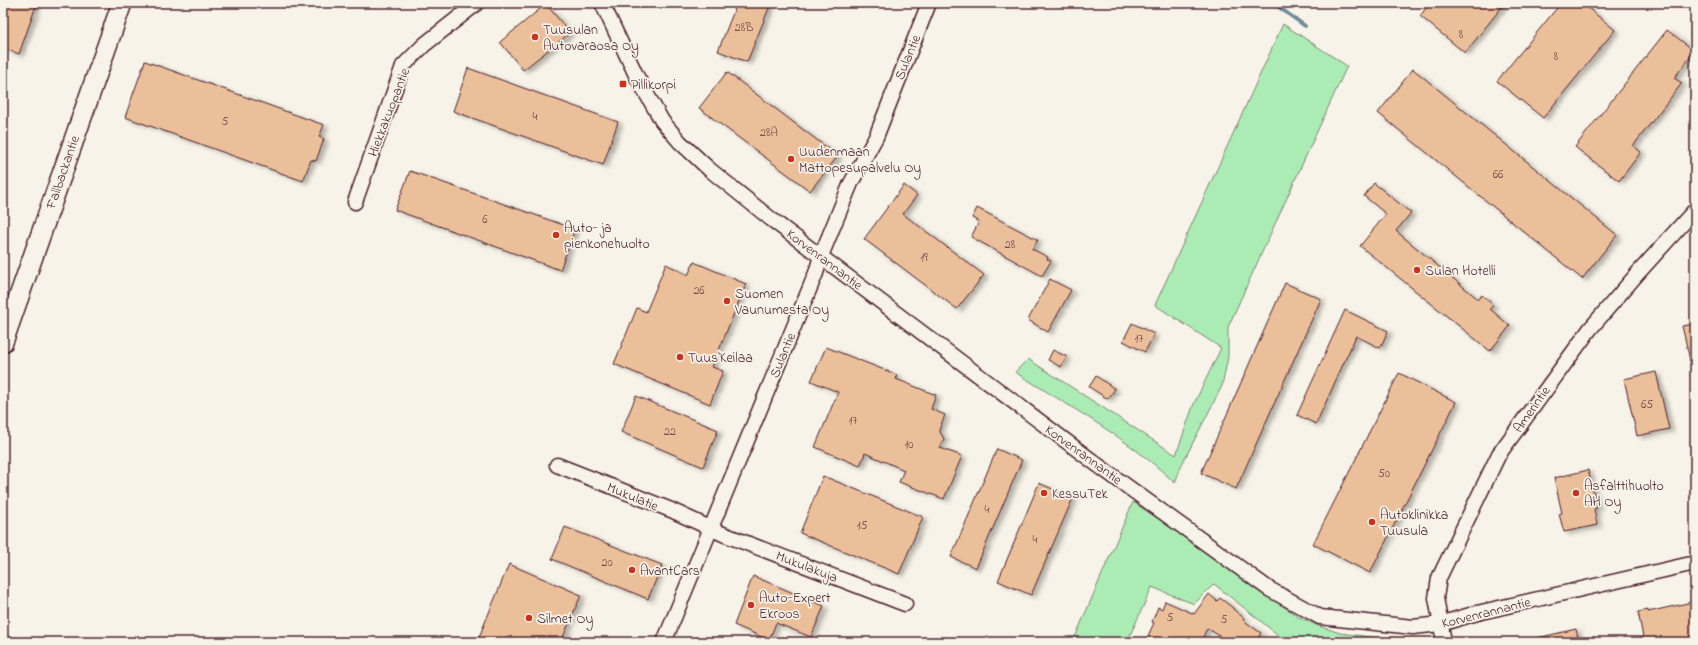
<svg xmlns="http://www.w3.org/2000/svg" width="1698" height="645" font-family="'Indie Flower',sans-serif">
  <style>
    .green { fill: #abecb5; stroke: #7a8670 }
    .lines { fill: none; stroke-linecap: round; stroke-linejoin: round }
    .stream { stroke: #718a9f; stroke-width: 4 }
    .building { fill: #ecbf9b; stroke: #4a1f2b; filter: url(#shadow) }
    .street-casing { stroke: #4a1f2b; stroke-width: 17 }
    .secondary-casing { stroke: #4a1f2b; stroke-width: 22 }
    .street { stroke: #f7f3e8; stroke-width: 14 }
    .secondary { stroke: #f7f3e8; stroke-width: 19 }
    .poi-dot { fill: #c8321e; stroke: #f7f3e8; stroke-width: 1.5 }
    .labels { text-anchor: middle; stroke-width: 3.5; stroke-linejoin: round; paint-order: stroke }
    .number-label { font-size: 12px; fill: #724747 }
    .poi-label { font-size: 14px; fill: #4a1f2b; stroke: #f7f3e8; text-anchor: start }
    .street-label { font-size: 14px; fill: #4a1f2b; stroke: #f7f3e8 }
  </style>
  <defs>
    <filter id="shadow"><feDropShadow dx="4.5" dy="2.5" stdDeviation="2" flood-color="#0004"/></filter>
  </defs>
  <rect width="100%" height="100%" fill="#f7f3e8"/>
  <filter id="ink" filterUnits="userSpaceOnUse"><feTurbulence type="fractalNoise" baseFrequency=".025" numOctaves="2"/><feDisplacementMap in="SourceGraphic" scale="8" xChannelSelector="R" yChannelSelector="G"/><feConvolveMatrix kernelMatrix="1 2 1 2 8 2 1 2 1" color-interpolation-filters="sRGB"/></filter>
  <g filter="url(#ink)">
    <path class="green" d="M1283,24L1347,66L1228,327V357L1222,386L1181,466L1175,483C1128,438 1070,407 1015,372L1028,359L1176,455L1193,406L1221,348L1155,305Z
      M1133,502L1199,545L1297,616L1316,625L1340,633L1409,642H1287L1214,584L1194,604L1152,587L1127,642H1073Z"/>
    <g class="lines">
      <path class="stream" d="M1273,3L1305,26"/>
    </g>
    <path class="building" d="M3,3H37L19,54L3,48Z
      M737,3H771L747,62L718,51Z
      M1430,3H1505L1465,53L1420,16Z
      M1561,3H1582L1615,30L1543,118L1497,81Z
      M546,4L570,33L523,70L500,42Z
      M1667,30L1695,51L1674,78L1682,83L1633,146L1641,152L1619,181L1575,147Z
      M145,61L324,125L319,137L324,139L316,161L311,160L303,181L125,117Z
      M468,68L618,122L603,165L453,111Z
      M1413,69L1617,235L1582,279L1378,113Z
      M727,72L838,156L810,191L699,108Z
      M410,171L575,229L560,270L395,210Z
      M1374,183L1411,213L1396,231L1478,299L1482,295L1493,305L1490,309L1510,326L1490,351L1360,246L1386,214L1364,196Z
      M904,185L917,195L903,214L984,275L957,309L864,239Z
      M977,208L1038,240L1032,249L1048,257L1047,259L1051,261L1042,276L971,237L979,222L972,218Z
      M694,262L746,284L712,367L723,371L710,404L614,364L637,308L646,312L666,264L688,275Z
      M1050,279L1071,290L1048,332L1028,320Z
      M1285,283L1321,299L1236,489L1201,473Z
      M1345,310L1388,331L1380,348L1356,336L1316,424L1297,415Z
      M1132,323L1154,334L1145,352L1123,341Z
      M1695,324V364H1691L1682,326Z
      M826,347L897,375L896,379L936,395L931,409L945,415L939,430L944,439L940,448L962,456L944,499L899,482L904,470L865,453L860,466L815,447L838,392L811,381Z
      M1053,350L1067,357L1061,367L1048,360Z
      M1656,372L1669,429L1637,436L1624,379Z
      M1399,373L1456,402L1370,573L1313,544Z
      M1096,376L1115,389L1108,399L1089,387Z
      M636,396L718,430L703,467L621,432Z
      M997,449L1022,460L976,568L951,557Z
      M1588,470L1597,508L1594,509L1597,525L1564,532L1559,514L1562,513L1554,478Z
      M823,476L923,517L899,574L800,533Z
      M1039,483L1073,498L1031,595L998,581Z
      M565,527L662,565L648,599L552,559Z
      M509,564L581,595L561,642H477Z
      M753,576L824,606L811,637L776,623L769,640L734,625Z
      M1209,594L1217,601L1220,598L1233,608V609L1244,618L1243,620L1261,633L1255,642H1229L1207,628L1201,642H1145L1154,623L1152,622L1158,607L1162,609L1165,601L1194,614Z
      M1692,602L1695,616V642H1644L1638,612L1648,610V612Z
      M1576,629L1579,642H1538L1537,638Z"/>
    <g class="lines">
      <defs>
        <path id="street" d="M602,3L637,77L662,121L680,142L709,169L771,219L1099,466L1269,589L1320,617L1413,627L1440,624L1477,613L1695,563
          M355,202L403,66L424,45L477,3
          M557,465L671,510L723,534L905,604
          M664,642L816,273L821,256L851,183L876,137L929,3
          M1444,642L1436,598L1439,578L1499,454L1590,329L1638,273L1695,210"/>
        <path id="secondary" d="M3,342L122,3"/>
      </defs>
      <use href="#street" class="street-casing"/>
      <use href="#secondary" class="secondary-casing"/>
      <use href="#street" class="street"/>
      <use href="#secondary" class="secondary"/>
    </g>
  </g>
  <g class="poi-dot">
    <circle cx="535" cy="37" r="4"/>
    <rect x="619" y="80" width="8" height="8" rx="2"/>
    <circle cx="791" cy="159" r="4"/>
    <circle cx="556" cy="235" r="4"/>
    <circle cx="1417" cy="270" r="4"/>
    <circle cx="727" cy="301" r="4"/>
    <circle cx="680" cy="357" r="4"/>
    <circle cx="1044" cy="493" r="4"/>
    <circle cx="1576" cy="493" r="4"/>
    <circle cx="1372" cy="522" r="4"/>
    <circle cx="632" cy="570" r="4"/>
    <circle cx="751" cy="605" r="4"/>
    <circle cx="529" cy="618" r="4"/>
  </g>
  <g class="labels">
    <g class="number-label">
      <text x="744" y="31">28B</text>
      <text x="1461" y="38">8</text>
      <text x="1556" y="60">8</text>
      <text x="535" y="120">4</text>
      <text x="225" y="125">5</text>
      <text x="769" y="136">28A</text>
      <text x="1498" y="178">66</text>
      <text x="485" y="223">6</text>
      <text x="1010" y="248">28</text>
      <text x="924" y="261">19</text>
      <text x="699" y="294">26</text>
      <text x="1139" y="342">17</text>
      <text x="1647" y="408">65</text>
      <text x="853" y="424">17</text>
      <text x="670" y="435">22</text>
      <text x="909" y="448">10</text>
      <text x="1384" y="477">50</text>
      <text x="987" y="513">4</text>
      <text x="862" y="529">15</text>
      <text x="1035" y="543">4</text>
      <text x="607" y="566">20</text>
      <text x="1170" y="621">5</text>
      <text x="1224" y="623">5</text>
    </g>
    <g class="poi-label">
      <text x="543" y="34">Tuusulan<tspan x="543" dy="16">Autovaraosa Oy</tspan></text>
      <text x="631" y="89">Pillikorpi</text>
      <text x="799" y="156">Uudenmaan<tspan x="799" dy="16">Mattopesupalvelu Oy</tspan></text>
      <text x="564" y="232">Auto- ja<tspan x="564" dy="16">pienkonehuolto</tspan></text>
      <text x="1425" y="275">Sulan Hotelli</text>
      <text x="735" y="298">Suomen<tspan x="735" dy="16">Vaunumesta Oy</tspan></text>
      <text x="688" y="362">Tuus'Keilaa</text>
      <text x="1584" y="490">Asfalttihuolto<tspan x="1584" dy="16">AH Oy</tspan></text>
      <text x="1052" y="498">KessuTek</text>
      <text x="1380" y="519">Autoklinikka<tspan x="1380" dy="16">Tuusula</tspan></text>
      <text x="640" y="575">AvantCars</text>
      <text x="759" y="602">Auto-Expert<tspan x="759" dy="16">Ekroos</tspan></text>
      <text x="537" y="623">Silmet Oy</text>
    </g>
    <g class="street-label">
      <text transform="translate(907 57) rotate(-68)" y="5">Sulantie</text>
      <text transform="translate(388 112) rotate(-69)" y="5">Hiekkakuopantie</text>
      <text transform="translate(62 172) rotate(-71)" y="5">Fallbackantie</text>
      <text transform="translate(825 259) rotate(37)" y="5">Korvenrannantie</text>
      <text transform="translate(782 355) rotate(-68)" y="5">Sulantie</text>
      <text transform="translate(1531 409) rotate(-55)" y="5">Amerintie</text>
      <text transform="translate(1084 454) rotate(36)" y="5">Korvenrannantie</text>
      <text transform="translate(633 496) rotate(22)" y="5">Mukulatie</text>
      <text transform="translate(807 566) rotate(21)" y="5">Mukulakuja</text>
      <text transform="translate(1486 612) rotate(-14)" y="5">Korvenrannantie</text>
    </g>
  </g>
  <rect width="1698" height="645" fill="none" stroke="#f7f3e8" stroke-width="16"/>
  <rect x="8" y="8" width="1682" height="629" fill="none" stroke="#4a1f2b" stroke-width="1.5" filter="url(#ink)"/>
</svg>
